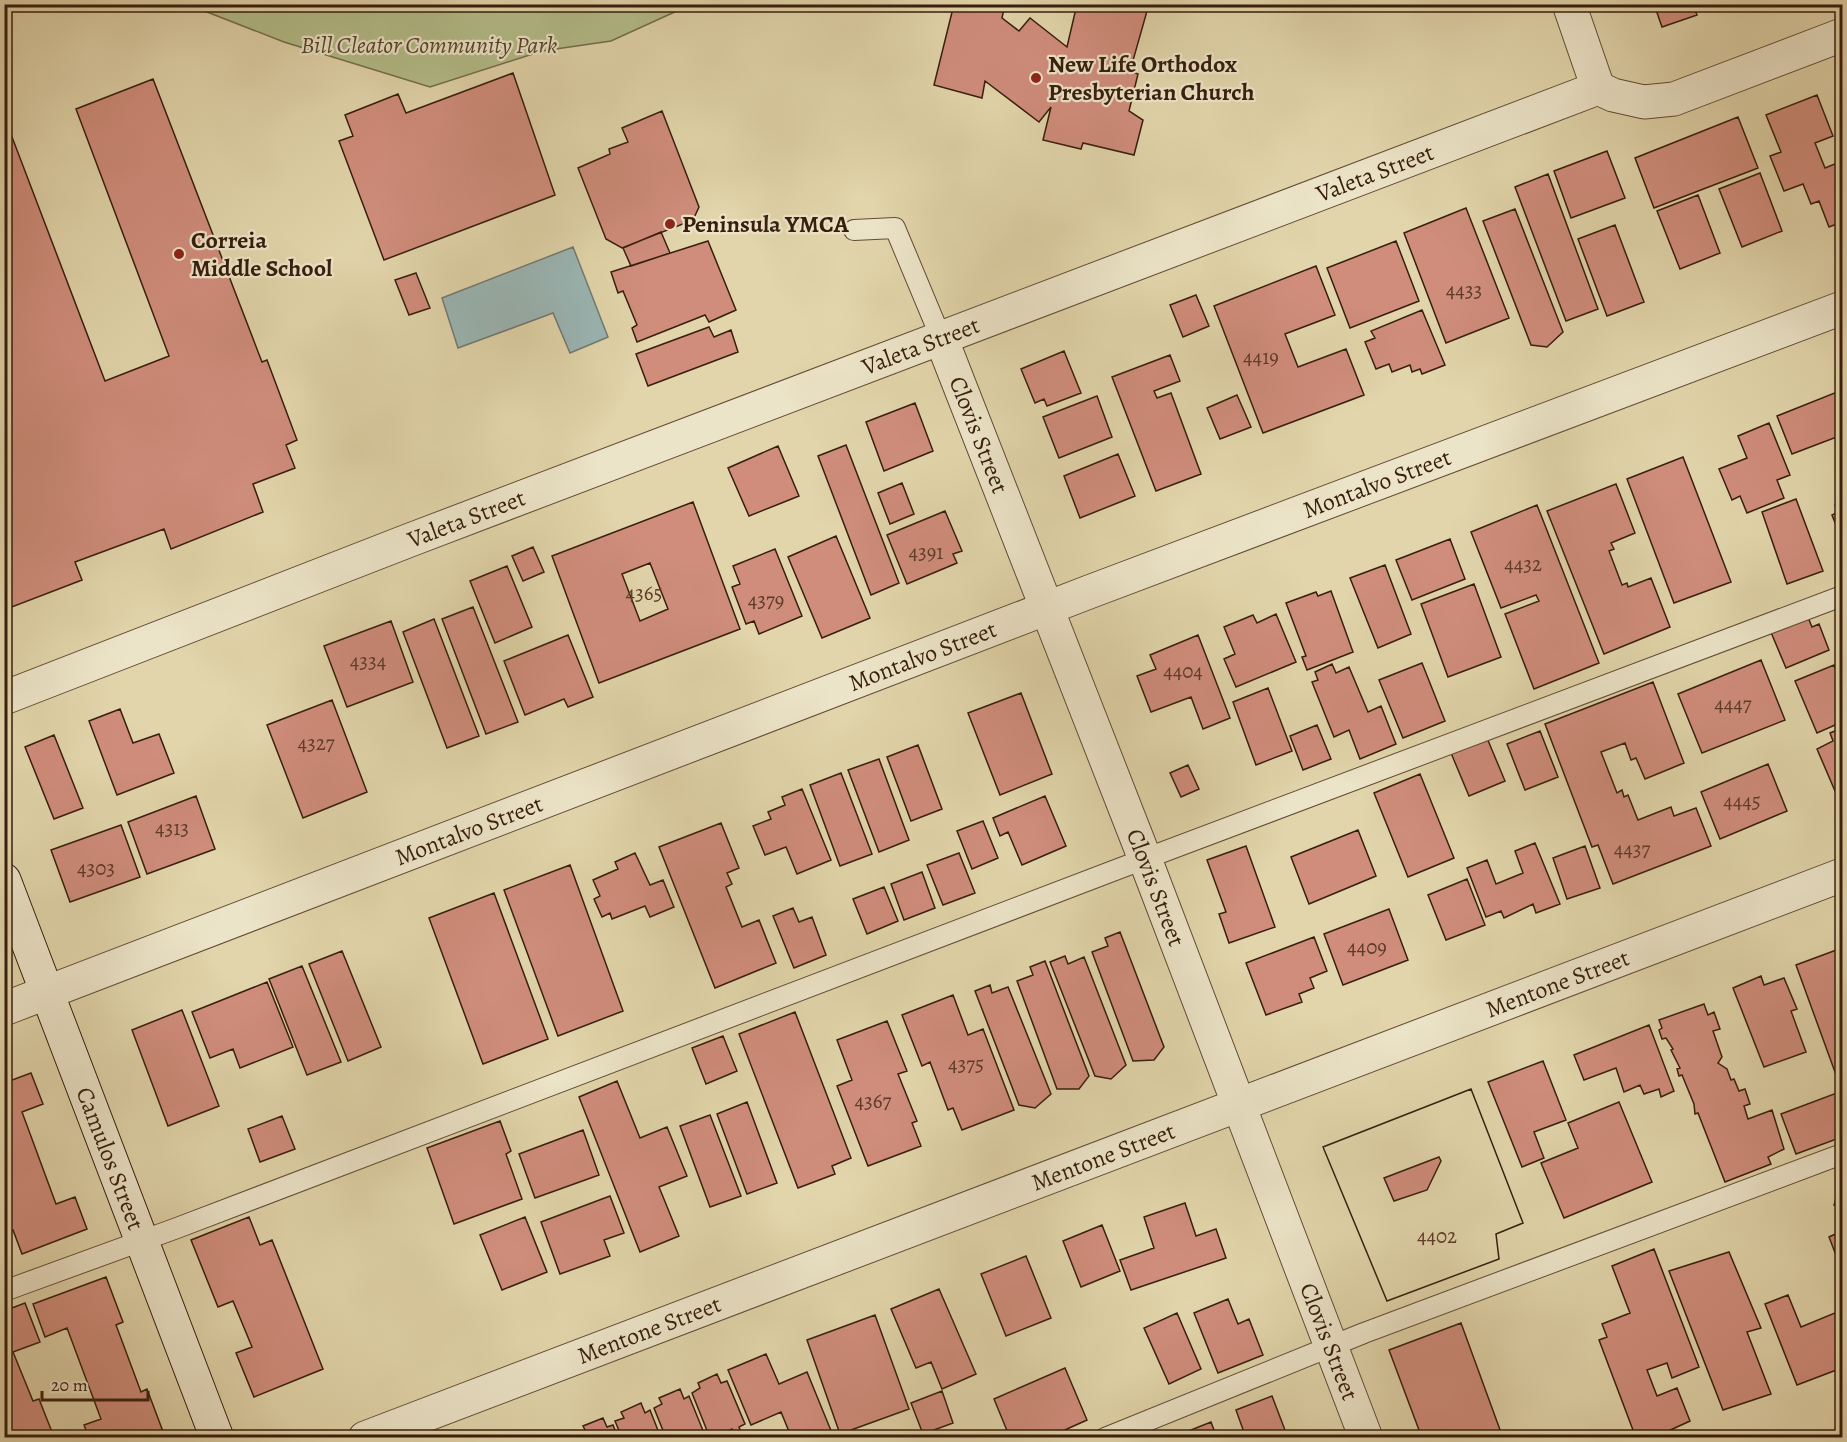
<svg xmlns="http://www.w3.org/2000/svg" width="1847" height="1442" font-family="Alegreya,serif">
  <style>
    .green { fill: #b3bd89; stroke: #756e4b; stroke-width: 1.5 }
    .water { fill: #9ab6b5; stroke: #727972; stroke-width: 1.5 }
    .building { fill: #d08d7c; stroke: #371e0d; stroke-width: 1.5; fill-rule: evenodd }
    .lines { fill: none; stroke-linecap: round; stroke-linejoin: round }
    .lane-casing { stroke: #624c34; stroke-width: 22 }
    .street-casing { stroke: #624c34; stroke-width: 35 }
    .secondary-casing { stroke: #371e0d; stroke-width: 35 }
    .lane { stroke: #ece4c8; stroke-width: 20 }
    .street { stroke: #ece4c8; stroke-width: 33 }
    .secondary { stroke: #ece4c8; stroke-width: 33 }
    .poi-dot { fill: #8f2418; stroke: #ece4c8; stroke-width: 2 }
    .labels { text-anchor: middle; stroke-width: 4.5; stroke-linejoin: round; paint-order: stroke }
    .number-label { font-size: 21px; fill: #5d3a29 }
    .park-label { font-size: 24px; font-style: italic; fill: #56462c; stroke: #ece4c8 }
    .poi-label { font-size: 24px; font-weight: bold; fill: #371e0d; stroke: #ece4c8; text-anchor: start }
    .street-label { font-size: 24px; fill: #371e0d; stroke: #ece4c8 }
  </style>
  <rect width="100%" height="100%" fill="#e2d5ab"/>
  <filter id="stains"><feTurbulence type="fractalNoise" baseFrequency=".00333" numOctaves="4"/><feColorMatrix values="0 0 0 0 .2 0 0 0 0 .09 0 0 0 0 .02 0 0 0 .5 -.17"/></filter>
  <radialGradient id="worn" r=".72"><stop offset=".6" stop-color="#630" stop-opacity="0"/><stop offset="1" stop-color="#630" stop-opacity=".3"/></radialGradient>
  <path class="green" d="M189,5H690L611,41L542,51L430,87L284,42Z"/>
  <path class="water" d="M573,247L608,337L570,353L553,313L458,348L442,298Z"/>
  <path class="building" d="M954,4H1005L1002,18L1019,31L1030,18L1067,47L1077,4H1149L1130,71L1138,74L1129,111L1143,120L1134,155L1083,143L1081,149L1043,140L1051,107L1039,122L985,81L982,98L934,85Z
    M1654,4H1693L1697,15L1662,27Z
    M513,73L555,195L384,260L339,141L353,136L345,115L398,94L406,113Z
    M153,79L262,362L267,360L297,440L286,445L295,468L253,484L263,512L171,549L164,529L75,562L82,580L4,610V576L7,575L4,570V116L105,381L169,356L76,109Z
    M1817,95L1833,136L1815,143L1825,168L1842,161V222L1829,227L1819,201L1811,204L1803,184L1784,191L1770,156L1781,152L1766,115Z
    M662,111L699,207L693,220L622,248L606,239L578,168L610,154L609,149L628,142L622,128Z
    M1738,117L1758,168L1654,208L1635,158Z
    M1607,151L1625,198L1571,218L1554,171Z
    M1760,173L1782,231L1742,247L1719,189Z
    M1548,174L1598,309L1566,321L1515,187Z
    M1698,195L1720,253L1680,269L1657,211Z
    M1466,208L1509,318L1446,343L1404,233Z
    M1515,209L1563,332L1547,347L1531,345L1483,221Z
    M1615,225L1644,302L1607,316L1578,239Z
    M661,232L670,253L631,266L623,248Z
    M708,241L736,310L709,322L705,315L637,342L632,328L637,325L623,291L618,293L611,272Z
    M1396,241L1419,301L1350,328L1327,268Z
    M1316,266L1335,315L1285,334L1298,367L1346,349L1364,395L1263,433L1214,306Z
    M416,273L430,308L409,315L395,280Z
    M1196,295L1209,326L1183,337L1170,305Z
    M1422,310L1445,365L1422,374L1420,369L1412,372L1410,365L1392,372L1389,364L1376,369L1365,342L1375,338L1371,331Z
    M709,327L714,337L731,330L738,352L648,386L636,354Z
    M1064,351L1081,393L1047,406L1044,399L1035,403L1021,369Z
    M1170,355L1180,381L1154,391L1157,398L1171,393L1201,474L1156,491L1112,377Z
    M1842,390V435L1792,454L1777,416Z
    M1237,395L1251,427L1220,439L1207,408Z
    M1097,396L1112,437L1059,458L1043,417Z
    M915,403L933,451L884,471L866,422Z
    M1769,423L1790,475L1777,480L1784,498L1747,513L1740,496L1732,500L1719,469L1747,458L1738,436Z
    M846,445L899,583L871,595L818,456Z
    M778,446L799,496L749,516L728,468Z
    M1118,454L1135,496L1080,518L1064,476Z
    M1683,457L1731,582L1674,603L1627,479Z
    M902,483L914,514L890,524L878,493Z
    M1616,484L1635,533L1611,543L1614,549L1609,551L1622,585L1627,583L1628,587L1651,578L1670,627L1604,654L1547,511Z
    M1796,499L1823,571L1787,584L1762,512Z
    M693,502L740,629L599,683L552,556ZM650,563L668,609L640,621L622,574Z
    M1842,502V540L1832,515L1838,512L1835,505Z
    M1537,505L1599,663L1534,689L1505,614L1539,601L1536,595L1501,608L1471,532Z
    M945,511L962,551L953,554L957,563L907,584L887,535Z
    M836,536L870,618L822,638L788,557Z
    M1450,539L1465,579L1412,600L1396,560Z
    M533,547L544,572L523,581L512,556Z
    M775,549L802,616L759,634L754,621L746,624L732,587L740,584L733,566Z
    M1385,565L1411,634L1378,648L1350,578Z
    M507,566L532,627L495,643L470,581Z
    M1474,584L1501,657L1448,677L1421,604Z
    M1331,591L1353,652L1307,670L1302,657L1306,656L1286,603L1316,592L1318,596Z
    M473,607L518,722L486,734L442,619Z
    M1276,614L1296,662L1236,687L1224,659L1235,654L1224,627L1253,615L1257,623Z
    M1807,615L1812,627L1819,624L1829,650L1786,668L1770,630Z
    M434,619L479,736L447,748L403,632Z
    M391,621L413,682L347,707L324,646Z
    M568,635L593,697L568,707L564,699L525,715L504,661Z
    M1198,635L1230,718L1203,729L1191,697L1151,712L1137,676L1156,669L1150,655Z
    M1761,660L1785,720L1702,753L1678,694Z
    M1422,663L1445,721L1403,738L1379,680Z
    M1332,664L1336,673L1349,667L1368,712L1381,706L1396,744L1360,759L1349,730L1334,737L1312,682L1318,680L1315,672Z
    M1834,665L1842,685V722L1817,733L1795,681Z
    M1653,682L1684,763L1645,779L1636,758L1631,760L1625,743L1601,752L1617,793L1622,790L1624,797L1628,795L1638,820L1671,807L1674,816L1696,808L1711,846L1613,884L1598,845L1592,847L1545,724Z
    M1268,688L1292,751L1256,765L1233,702Z
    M1021,693L1052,774L1000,795L968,713Z
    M332,700L367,792L303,818L267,725Z
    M120,709L133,743L159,734L174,773L117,795L89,721Z
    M1317,725L1331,759L1303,770L1290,736Z
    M1842,728V788L1835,791L1817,749L1833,741L1830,733Z
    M1540,731L1558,777L1525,790L1507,744Z
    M54,735L83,808L54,819L25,747Z
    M1487,738L1505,781L1469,796L1451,753Z
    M918,745L942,809L911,821L887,757Z
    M879,759L909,840L879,852L848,770Z
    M1768,764L1787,811L1720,839L1701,792Z
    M1188,765L1199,789L1181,797L1170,773Z
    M841,773L872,854L840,866L810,785Z
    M1420,774L1454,858L1408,877L1374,793Z
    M802,789L831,860L797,874L786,847L765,855L753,826L771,819L768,812L785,805L782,797Z
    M196,796L215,849L147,874L128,822Z
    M1045,796L1066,846L1022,865L1008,832L1000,836L993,818Z
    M983,821L998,858L972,869L957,831Z
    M721,823L739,868L727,873L732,884L726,887L742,927L759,920L776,963L715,988L659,847Z
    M121,825L140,877L70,902L51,850Z
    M1358,830L1376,876L1309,904L1291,857Z
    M1535,843L1560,904L1536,913L1533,904L1504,918L1501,911L1486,917L1467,868L1487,860L1496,884L1523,873L1515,851Z
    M1246,846L1275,927L1229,943L1219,914L1226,912L1207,860Z
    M1585,846L1600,888L1567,899L1553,858Z
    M635,853L650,885L663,880L674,907L650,917L645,906L612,919L610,913L602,917L594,899L600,896L593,880L618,869L615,862Z
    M959,853L975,893L943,905L927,865Z
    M570,865L623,1011L558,1036L504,890Z
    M922,872L935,908L904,920L891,884Z
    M1467,879L1485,925L1446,940L1428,895Z
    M884,887L898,921L867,934L853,899Z
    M494,893L548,1039L483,1064L429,918Z
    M793,908L799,922L812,917L826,955L794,968L773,916Z
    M1389,909L1408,960L1343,985L1324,934Z
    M1120,932L1164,1047L1154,1060L1133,1061L1092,952L1108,946L1105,938Z
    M1314,937L1327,971L1310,978L1314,988L1299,994L1302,1002L1266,1015L1246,963Z
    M1839,949L1842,959V1082L1839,1083L1796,965Z
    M342,951L381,1047L348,1061L309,964Z
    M1065,956L1068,964L1084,957L1126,1065L1111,1079L1095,1076L1050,962Z
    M1045,961L1089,1076L1079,1089H1057L1017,981L1033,975L1030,967Z
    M302,966L341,1062L307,1075L269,979Z
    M1761,976L1764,985L1784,978L1797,1009L1791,1011L1806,1052L1764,1067L1733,988Z
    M267,982L293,1047L240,1068L233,1049L210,1058L192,1012Z
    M990,985L992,993L1008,987L1051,1094L1035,1108L1019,1105L975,991Z
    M953,995L968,1035L983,1029L1014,1110L962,1130L953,1108L948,1110L930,1062L922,1066L902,1015Z
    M1704,1004L1708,1015L1714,1012L1720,1029L1713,1031L1722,1057L1718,1063L1727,1069L1731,1080L1734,1079L1739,1091L1745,1089L1750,1104L1744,1106L1748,1119L1772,1110L1784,1149L1768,1157L1771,1164L1725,1182L1698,1113L1695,1114L1694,1104L1682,1075L1679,1076L1677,1069L1680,1068L1671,1050L1673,1049L1666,1038L1662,1039L1659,1030L1662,1028L1659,1020Z
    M182,1010L219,1106L168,1126L132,1030Z
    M795,1012L851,1158L832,1166L835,1174L798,1188L739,1034Z
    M887,1021L907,1071L898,1074L917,1121L912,1123L921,1146L868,1166L837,1086L852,1080L837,1040Z
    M1649,1025L1674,1091L1661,1097L1659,1089L1644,1094L1640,1085L1624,1092L1616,1068L1584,1080L1574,1055Z
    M723,1036L737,1071L706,1084L692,1048Z
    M1543,1061L1566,1120L1534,1132L1544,1158L1522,1167L1488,1082Z
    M31,1073L43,1104L22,1112L56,1204L75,1197L87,1229L22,1254L13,1230L4,1233V1083Z
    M617,1081L640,1138L667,1127L687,1176L659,1187L679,1236L640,1252L579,1097Z
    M1471,1089L1523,1223L1496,1234L1499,1259L1387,1301L1323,1147ZM1439,1157L1441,1161L1427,1190L1394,1201L1384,1178Z
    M1471,1089L1523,1223L1496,1234L1499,1259L1387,1301L1323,1147Z
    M1842,1091V1137L1796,1154L1781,1114Z
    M747,1102L777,1183L747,1194L717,1114Z
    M1619,1102L1652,1182L1564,1218L1541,1163L1578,1148L1568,1123Z
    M710,1115L741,1196L710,1207L680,1126Z
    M282,1116L295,1149L260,1162L248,1129Z
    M500,1121L511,1151L506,1154L522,1199L454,1224L427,1148Z
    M583,1130L599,1175L535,1198L519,1154Z
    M1842,1179V1208L1834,1205Z
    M610,1196L624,1233L604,1240L610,1256L560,1274L541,1222Z
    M1185,1203L1196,1236L1216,1229L1226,1258L1131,1290L1120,1260L1154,1248L1144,1217Z
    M249,1217L260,1245L272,1240L323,1369L254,1397L236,1353L252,1347L233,1301L218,1307L191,1240Z
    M525,1217L547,1272L502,1290L480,1235Z
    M1102,1225L1120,1271L1081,1287L1063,1241Z
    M1842,1231V1271L1829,1237Z
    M1654,1249L1699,1367L1672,1378L1667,1363L1647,1370L1657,1396L1677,1388L1690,1421L1653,1438H1636L1599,1340L1607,1337L1602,1324L1630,1313L1612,1266Z
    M1729,1252L1761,1328L1747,1332L1771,1394L1723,1410L1669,1271Z
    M1026,1256L1051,1318L1006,1336L981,1274Z
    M106,1277L123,1322L116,1325L141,1392L147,1389L165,1437L163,1438H89L84,1425L101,1419L67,1328L45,1337L33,1304Z
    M939,1289L976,1374L942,1389L931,1362L916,1368L891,1309Z
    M1788,1295L1801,1327L1842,1310V1359L1836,1362L1839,1369L1797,1385L1765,1304Z
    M1228,1299L1238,1324L1249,1319L1263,1355L1218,1373L1194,1313Z
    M25,1303L40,1342L13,1352L33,1401L39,1399L54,1437L69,1431L71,1438H4V1311Z
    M1177,1313L1201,1369L1169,1384L1144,1328Z
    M875,1315L909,1409L840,1434L807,1340Z
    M1461,1323L1503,1438H1422L1389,1350Z
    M766,1354L779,1384L807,1372L834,1438H783L790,1434L781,1412L751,1425L728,1370Z
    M1065,1368L1087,1420L1047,1438H1010L994,1399Z
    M717,1374L721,1383L727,1381L745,1424L739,1427L741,1432L734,1435L732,1429L717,1436L718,1438H710L692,1393L700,1388L698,1383Z
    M680,1389L684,1399L689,1396L706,1438H666L654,1408L662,1404L659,1398Z
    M942,1391L953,1423L923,1434L911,1403Z
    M1272,1396L1288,1438H1246L1236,1410Z
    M641,1403L645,1413L650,1410L661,1438H622L615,1421L624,1418L621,1412Z
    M603,1418L607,1427L613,1425L618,1438H578L577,1436L586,1432L583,1426Z
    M1211,1422L1217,1438H1171Z"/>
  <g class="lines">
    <defs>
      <path id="lane" d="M854,230L895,228L941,338
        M4,1291L177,1228L1118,869L1842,596
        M1105,1438L1364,1333L1842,1154"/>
      <g id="street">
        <path d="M1569,4L1598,88"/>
        <path id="s1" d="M941,338L1145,859L1366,1438"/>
        <path id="s2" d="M4,698L410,540L1598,88L1613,95L1644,102L1674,99L1842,35"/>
        <path id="s3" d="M4,1009L1089,592L1842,308"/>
        <path id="s4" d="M365,1438L1842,875"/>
      </g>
      <g id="secondary">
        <path id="s5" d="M4,880L217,1438"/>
      </g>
    </defs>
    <use href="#lane" class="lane-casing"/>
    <use href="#street" class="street-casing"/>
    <use href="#secondary" class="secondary-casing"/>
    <use href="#lane" class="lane"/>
    <use href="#street" class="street"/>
    <use href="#secondary" class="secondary"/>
  </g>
  <g class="poi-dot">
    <circle cx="1036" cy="78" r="6"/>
    <circle cx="670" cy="224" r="6"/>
    <circle cx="179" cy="254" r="6"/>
  </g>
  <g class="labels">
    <g class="number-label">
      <text x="1464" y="297">4433</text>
      <text x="1261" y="364">4419</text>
      <text x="926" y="559">4391</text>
      <text x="1523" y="571">4432</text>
      <text x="644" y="600">4365</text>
      <text x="766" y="607">4379</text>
      <text x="368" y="668">4334</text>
      <text x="1183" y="678">4404</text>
      <text x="1733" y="711">4447</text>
      <text x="316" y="750">4327</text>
      <text x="1742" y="808">4445</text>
      <text x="172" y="835">4313</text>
      <text x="1632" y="856">4437</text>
      <text x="96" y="875">4303</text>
      <text x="1367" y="954">4409</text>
      <text x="966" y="1071">4375</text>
      <text x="873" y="1108">4367</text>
      <text x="1437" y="1243">4402</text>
    </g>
    <g class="park-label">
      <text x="429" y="53">Bill Cleator Community Park</text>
    </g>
    <g class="poi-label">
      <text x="1048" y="72">New Life Orthodox<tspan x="1048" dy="28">Presbyterian Church</tspan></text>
      <text x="682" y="232">Peninsula YMCA</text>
      <text x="191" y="248">Correia<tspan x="191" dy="28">Middle School</tspan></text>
    </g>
    <g class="street-label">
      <text dy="8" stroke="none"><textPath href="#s2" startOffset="1468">Valeta Street</textPath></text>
      <text dy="8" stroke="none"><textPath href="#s2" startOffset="982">Valeta Street</textPath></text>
      <text dy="8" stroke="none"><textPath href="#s1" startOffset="104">Clovis Street</textPath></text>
      <text dy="8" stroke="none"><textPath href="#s3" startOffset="1470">Montalvo Street</textPath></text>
      <text dy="8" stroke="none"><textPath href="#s2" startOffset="496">Valeta Street</textPath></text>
      <text dy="8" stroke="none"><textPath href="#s3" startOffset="984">Montalvo Street</textPath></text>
      <text dy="8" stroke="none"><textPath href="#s3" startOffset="498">Montalvo Street</textPath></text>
      <text dy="8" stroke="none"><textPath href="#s1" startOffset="590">Clovis Street</textPath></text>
      <text dy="8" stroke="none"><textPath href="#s4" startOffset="1276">Mentone Street</textPath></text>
      <text dy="8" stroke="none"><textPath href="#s4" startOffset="790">Mentone Street</textPath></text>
      <text dy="8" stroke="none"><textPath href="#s5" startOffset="298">Camulos Street</textPath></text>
      <text dy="8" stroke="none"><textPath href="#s4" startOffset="304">Mentone Street</textPath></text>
      <text dy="8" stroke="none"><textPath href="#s1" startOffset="1076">Clovis Street</textPath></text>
    </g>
  </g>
  <rect width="1847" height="1442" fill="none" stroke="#e2d5ab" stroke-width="24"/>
  <rect x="6" y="6" width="1835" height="1430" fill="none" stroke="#371e0d" stroke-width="3"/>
  <rect x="12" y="12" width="1823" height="1418" fill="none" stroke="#371e0d" stroke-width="1.5"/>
  <path d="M42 1391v9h106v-9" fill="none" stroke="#371e0d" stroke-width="3"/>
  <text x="51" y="1391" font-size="18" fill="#371e0d" stroke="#ece4c8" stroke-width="4.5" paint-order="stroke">20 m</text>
  <rect width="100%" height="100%" filter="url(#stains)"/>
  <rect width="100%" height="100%" fill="url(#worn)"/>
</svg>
